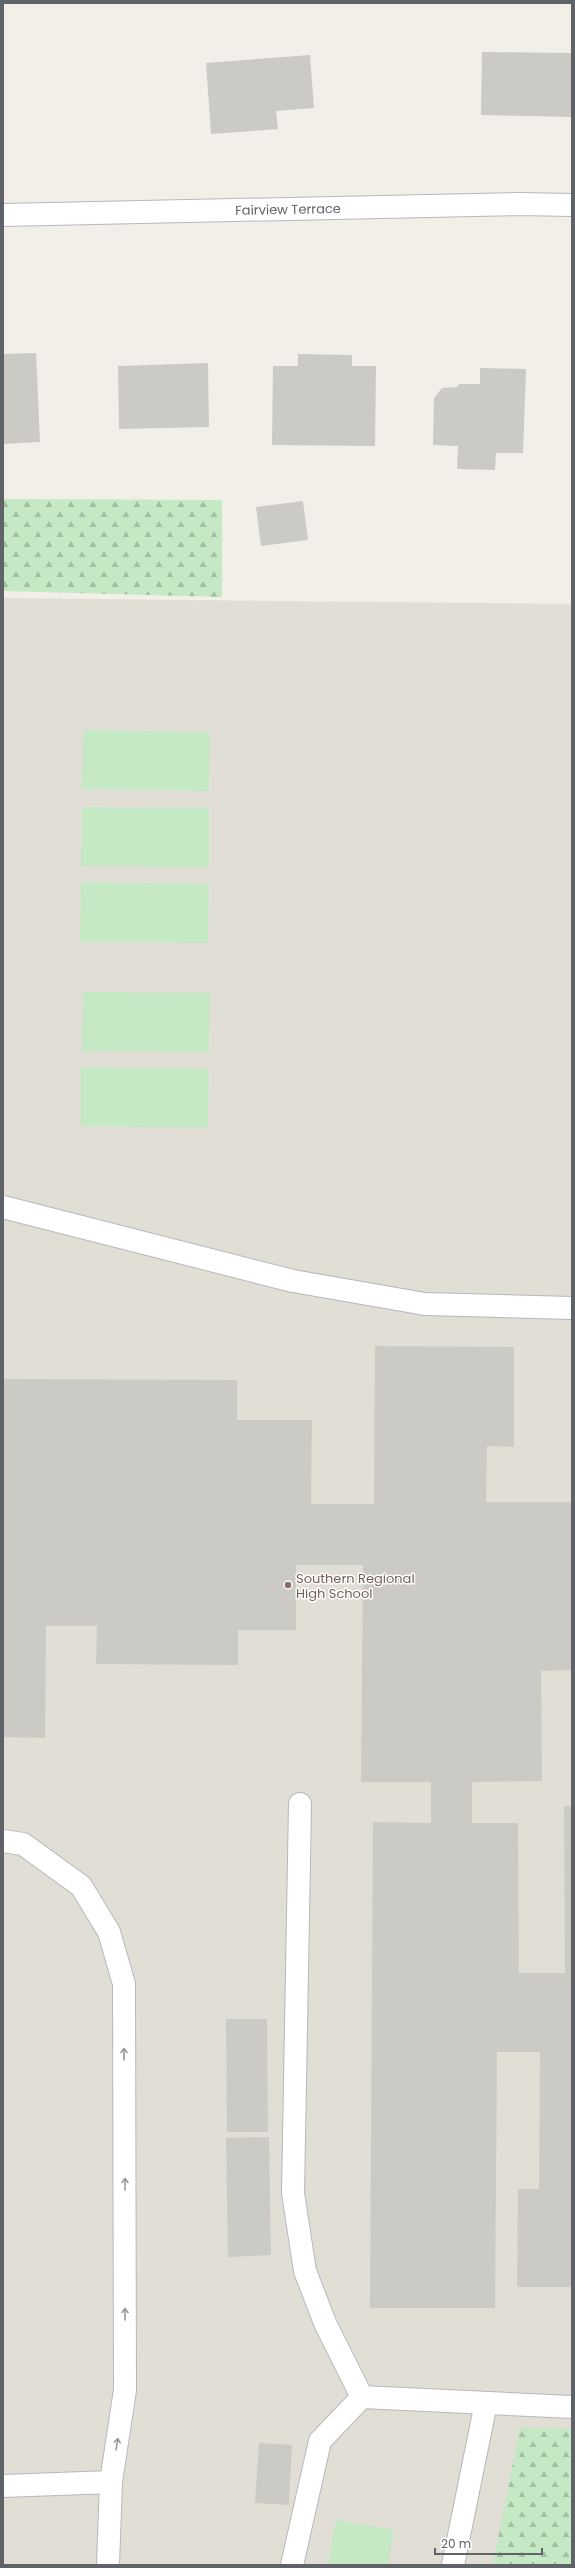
<svg xmlns="http://www.w3.org/2000/svg" width="575" height="2568" font-family="Poppins,sans-serif">
  <style>
    .education { fill: #e1ded6 }
    .forest { fill: url(#forest-firs) }
    .pitch { fill: #c5e8c5 }
    .building { fill: #cccac5 }
    .lines { fill: none; stroke-linecap: round; stroke-linejoin: round }
    .minor-casing { stroke: #b5b8bc; stroke-width: 24 }
    .minor { stroke: #fff; stroke-width: 22 }
    .oneway { stroke: #979a9d }
    .education-dot { fill: #8d6e63; stroke: #fff; stroke-width: 1.5 }
    .labels { text-anchor: middle; stroke-width: 3; stroke-linejoin: round; paint-order: stroke }
    .street-label { font-size: 13px; fill: #5f6368; stroke: #fff }
    .education-label { font-size: 13px; fill: #785e54; stroke: #fff; text-anchor: start }
  </style>
  <defs>
    <pattern id="forest-firs" width="22" height="20" patternUnits="userSpaceOnUse"><rect width="22" height="20" fill="#c5e8c5"/><path d="M5 1l3.5 6h-7zM16 11l3.5 6h-7z" fill="#a3c0a4"/></pattern>
  </defs>
  <rect width="100%" height="100%" fill="#f1efe8"/>
  <path class="education" d="M3,598L572,604V2565H3Z"/>
  <path class="forest" d="M3,499L222,500V597L3,591Z
    M520,2427L572,2429V2565H493Z"/>
  <path class="pitch" d="M83,730L210,732L209,791L82,789Z
    M82,807L209,808V867L81,866Z
    M81,882L209,884L208,943L80,942Z
    M83,992L210,993L209,1052L82,1051Z
    M81,1067L209,1069L208,1128L81,1126Z
    M336,2520L394,2530L388,2565H328Z"/>
  <path class="building" d="M482,52L572,53V117L481,115Z
    M310,55L314,108L276,111L278,129L211,134L206,63Z
    M36,353L40,442L3,444V354Z
    M298,354L352,355V366H376L375,446L272,445L273,366H298Z
    M208,363L209,427L119,429L118,366Z
    M480,368L526,369L523,453H496L495,470L457,469L458,446L433,445L434,398L442,388L457,387L459,384H480Z
    M303,501L308,540L261,546L256,507Z
    M375,1346L514,1347V1447L487,1446L486,1502H572V1670L541,1671L542,1781L472,1782V1823H518L519,1973H565L564,1806H572V2287H517L518,2189H539L540,2052H497L495,2308H370L373,1822L431,1823V1782H361L363,1565H296V1630H238V1665L96,1664L97,1626H46L45,1738L3,1737V1379L237,1380V1420H312L311,1504H374Z
    M226,2019H267L268,2132H227Z
    M269,2137L271,2255L228,2257L226,2138Z
    M259,2443L292,2445L289,2505L255,2503Z"/>
  <g class="lines">
    <defs>
      <path id="minor" d="M3,215L520,204L572,205
        M3,1207L293,1281L425,1304L572,1308
        M300,1804L293,2193L305,2271L325,2323L362,2397
        M3,1841L23,1844L81,1886L109,1932L124,1984L125,2390L111,2482L108,2565
        M3,2486L111,2482
        M292,2565L320,2441L362,2397L572,2407
        M453,2565L486,2403"/>
    </defs>
    <use href="#minor" class="minor-casing"/>
    <use href="#minor" class="minor"/>
  </g>
  <defs><path id="oneway-shaft" d="M-6 0H5M1.5-3L5.5 0L1.5 3" fill="none" stroke-width="1.6" stroke-linecap="round" stroke-linejoin="round"/></defs>
  <g class="oneway">
    <use href="#oneway-shaft" transform="translate(124 2054) rotate(-90)"/>
    <use href="#oneway-shaft" transform="translate(125 2184) rotate(-90)"/>
    <use href="#oneway-shaft" transform="translate(125 2314) rotate(-90)"/>
    <use href="#oneway-shaft" transform="translate(117 2444) rotate(-81)"/>
  </g>
  <circle class="education-dot" cx="288" cy="1585" r="4"/>
  <g class="labels">
    <g class="street-label">
      <text transform="translate(288 209) rotate(-1)" y="5">Fairview Terrace</text>
    </g>
    <g class="education-label">
      <text x="296" y="1583">Southern Regional<tspan x="296" dy="15">High School</tspan></text>
    </g>
  </g>
  <rect width="575" height="2568" fill="none" stroke="#5f6368" stroke-width="8"/>
  <path d="M435 2548v6h107v-6" fill="none" stroke="#5f6368" stroke-width="2"/>
  <text x="441" y="2548" font-size="12" fill="#5f6368" stroke="#ffffff" stroke-width="3" paint-order="stroke">20 m</text>
</svg>
